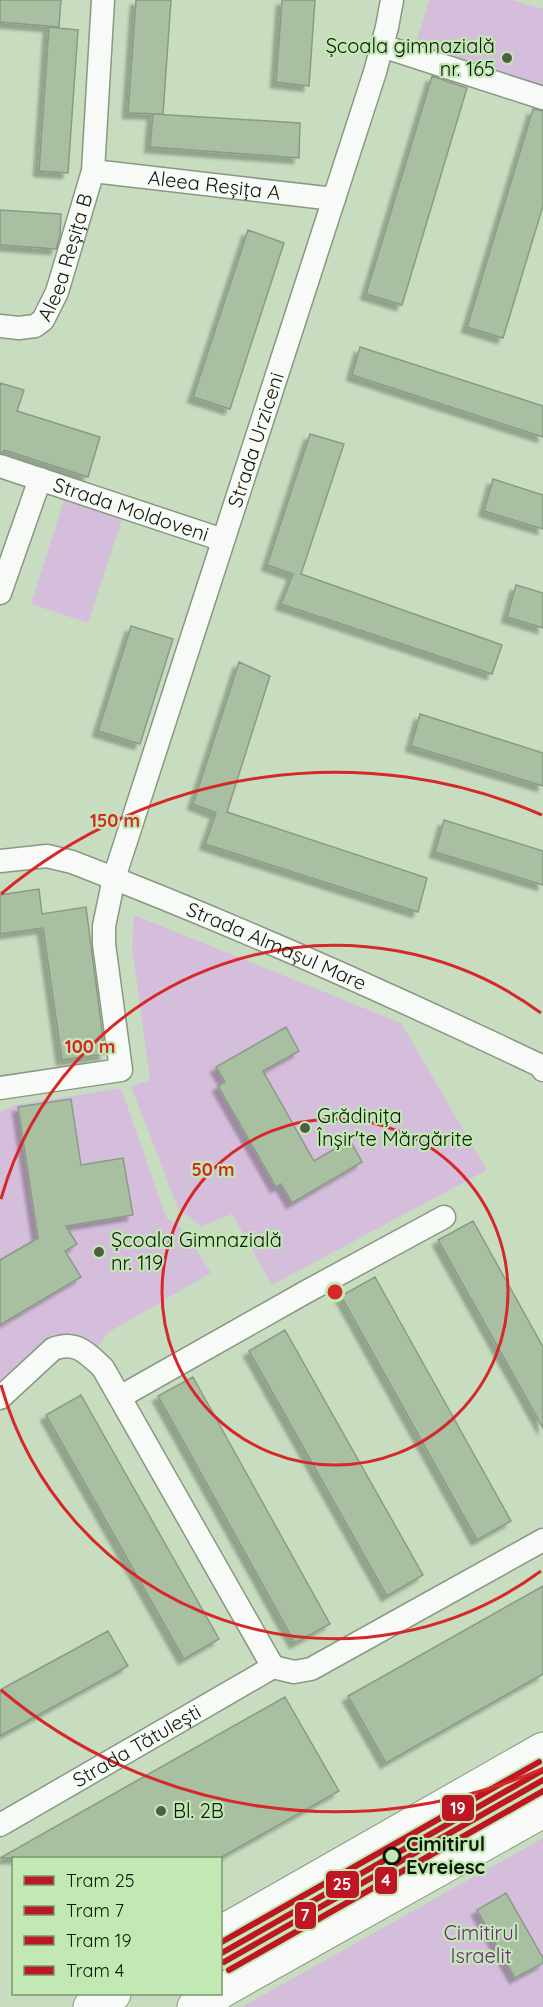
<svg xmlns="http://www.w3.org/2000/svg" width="543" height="2007" font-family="Quicksand,sans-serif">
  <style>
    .green { fill: #d5bedc }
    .building { fill: #a9bfa1; stroke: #8a9b85; stroke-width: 1.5; filter: url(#shadow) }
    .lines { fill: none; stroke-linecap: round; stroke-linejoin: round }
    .minor-casing { stroke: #889882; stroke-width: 25 }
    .primary-casing { stroke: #889882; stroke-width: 35 }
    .minor { stroke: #f7faf6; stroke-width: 22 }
    .primary { stroke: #f7faf6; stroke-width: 33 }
    .tram-1-casing { stroke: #c2e9b4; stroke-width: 10 }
    .tram-2-casing { stroke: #c2e9b4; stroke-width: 10 }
    .tram-3-casing { stroke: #c2e9b4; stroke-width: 10 }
    .tram-4-casing { stroke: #c2e9b4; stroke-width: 10 }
    .tram-1 { stroke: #be1622; stroke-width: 6 }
    .tram-2 { stroke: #be1622; stroke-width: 6 }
    .tram-3 { stroke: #be1622; stroke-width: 6 }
    .tram-4 { stroke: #be1622; stroke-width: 6 }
    .ring { fill: none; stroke: #d62828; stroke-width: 3 }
    .poi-dot { fill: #4d5e47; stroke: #c2e9b4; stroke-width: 2 }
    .stop-dot { fill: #c2e9b4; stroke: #0b1906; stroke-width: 3 }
    .labels { text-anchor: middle; stroke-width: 4.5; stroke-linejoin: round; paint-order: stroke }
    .poi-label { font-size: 20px; fill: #0b1906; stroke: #c2e9b4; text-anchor: start }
    .street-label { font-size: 20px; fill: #0b1906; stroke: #c2e9b4 }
    .stop-label { font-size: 20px; font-weight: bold; fill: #0b1906; stroke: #c2e9b4; text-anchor: start }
    .park-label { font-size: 20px; fill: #6e2184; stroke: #c2e9b4 }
    .centre { fill: #d62828; stroke: #c2e9b4; stroke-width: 3 }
    .ring-label { font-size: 18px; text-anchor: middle; font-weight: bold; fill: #d62828; stroke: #c2e9b4; stroke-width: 4.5; stroke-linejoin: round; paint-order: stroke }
    .line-badge { stroke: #c2e9b4; stroke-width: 2 }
    .badge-label { font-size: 16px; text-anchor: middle; font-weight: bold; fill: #fff }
  </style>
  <defs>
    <filter id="shadow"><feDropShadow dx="-5.5" dy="5.5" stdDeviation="1.5" flood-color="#0004"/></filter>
  </defs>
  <rect width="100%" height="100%" fill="#c8ddc0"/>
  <path class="green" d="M429,0H512L543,9V87L414,50Z
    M64,500L122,519L88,623L31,604Z
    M134,915L401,1023L487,1170L272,1285L232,1214L201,1226L178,1208L131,1086L150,1080L132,947Z
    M121,1088L166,1217L184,1231L211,1273L109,1332L94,1352L79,1342L0,1386V1112L16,1105Z
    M543,1838V2007H242Z"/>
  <path class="building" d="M0,0H61L59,27L0,22Z
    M136,0H171L163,114L128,113Z
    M282,0H315L309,86L276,82Z
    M49,27L78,30L68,173L39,171Z
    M432,76L467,88L402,305L366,294Z
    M533,109L543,111V206L503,338L467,327Z
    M153,114L300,123L299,158L150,147Z
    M0,210L61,214L60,236L56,249L0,245Z
    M248,230L284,243L230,409L193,397Z
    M360,347L543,406V437L352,375Z
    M0,383L24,390L17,411L100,437L88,477L4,450V452H0Z
    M310,434L344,444L301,574L502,645L492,674L281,604L293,574L267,565Z
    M493,479L543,495V529L484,511Z
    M516,585L543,593V628L507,617Z
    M131,626L173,639L140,744L98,731Z
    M239,662L270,676L227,812L427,878L418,912L205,844L216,813L193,804Z
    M420,714L543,753V786L411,746Z
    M444,820L543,851V885L435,852Z
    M39,889L42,914L86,907L105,1054L62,1060L43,928L0,934V895Z
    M286,1027L299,1051L263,1071L314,1161L350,1140L362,1162L292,1203L281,1184L276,1187L218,1086L225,1082L216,1067Z
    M71,1099L81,1165L123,1158L133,1215L66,1226L77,1244L65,1251L81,1277L0,1325V1260L38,1238L18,1107Z
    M473,1221L543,1347V1428L438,1240Z
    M375,1277L511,1521L477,1540L341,1296Z
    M285,1330L423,1575L387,1596L249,1351Z
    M193,1377L330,1624L295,1643L158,1396Z
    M81,1395L219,1639L184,1659L46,1415Z
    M543,1586V1674L386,1763L348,1696Z
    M108,1631L128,1666L0,1736V1690Z
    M285,1697L339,1791L220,1858H0Z
    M506,1893L543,1958V1963L515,1978L477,1910Z"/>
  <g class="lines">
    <defs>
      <g id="minor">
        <path d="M382,46L543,98"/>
        <path id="s1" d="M93,171L334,199"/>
        <path id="s2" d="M0,326L19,328L35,326L43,320L57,292L93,171L103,0"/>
        <path id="s3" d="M0,466L223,540"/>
        <path d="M0,593L40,479"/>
        <path id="s4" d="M0,861L47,856L72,862C231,923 388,993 541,1066L543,1070"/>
        <path id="s5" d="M0,1088L121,1070L104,944V926L114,878L375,72L387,27L392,0"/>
        <path d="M120,1397L304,1293L444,1217"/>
        <path d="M0,1398L53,1349C76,1340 87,1353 103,1368L273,1667"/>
        <path id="s6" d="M0,1825L273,1667L294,1672L311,1669L543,1540"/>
      </g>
      <path id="primary" d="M220,1933L543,1749
        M220,1992L543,1811
        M90,2007L114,1994
        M194,2007L218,1994"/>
    </defs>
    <use href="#minor" class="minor-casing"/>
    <use href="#primary" class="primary-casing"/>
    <use href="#minor" class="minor"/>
    <use href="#primary" class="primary"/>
    <defs>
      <path id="tram-1" d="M220,1954L543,1770"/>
      <path id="tram-2" d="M224,1962L543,1780"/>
      <path id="tram-3" d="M220,1943L539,1762"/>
      <path id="tram-4" d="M229,1970L543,1791"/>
    </defs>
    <use href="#tram-1" class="tram-1-casing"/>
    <use href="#tram-2" class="tram-2-casing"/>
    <use href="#tram-3" class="tram-3-casing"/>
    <use href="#tram-4" class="tram-4-casing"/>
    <use href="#tram-1" class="tram-1"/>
    <use href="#tram-2" class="tram-2"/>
    <use href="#tram-3" class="tram-3"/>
    <use href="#tram-4" class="tram-4"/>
  </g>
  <g class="ring">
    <circle cx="335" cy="1292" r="173"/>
    <path d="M541 1571A347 347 0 0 1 1 1385M1 1199A347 347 0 0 1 541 1013"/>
    <path d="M542 1769A520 520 0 0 1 1 1690M1 894A520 520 0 0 1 542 815"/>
  </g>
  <g class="poi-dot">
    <circle cx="507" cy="58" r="6"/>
    <circle cx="305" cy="1128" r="6"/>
    <circle cx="99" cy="1252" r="6"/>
    <circle cx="161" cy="1811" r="6"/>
  </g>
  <circle class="stop-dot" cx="392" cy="1856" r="8"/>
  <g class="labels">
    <g class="poi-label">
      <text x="495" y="53" text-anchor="end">Școala gimnazială<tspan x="495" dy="23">nr. 165</tspan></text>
      <text x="317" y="1123">Grădinița<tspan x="317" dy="23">Înșir'te Mărgărite</tspan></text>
      <text x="111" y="1247">Școala Gimnazială<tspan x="111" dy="23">nr. 119</tspan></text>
      <text x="173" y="1818">Bl. 2B</text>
    </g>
    <g class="street-label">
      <text dy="7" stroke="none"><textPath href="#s1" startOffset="122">Aleea Reșița A</textPath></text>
      <text dy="7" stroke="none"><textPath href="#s2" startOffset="112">Aleea Reșița B</textPath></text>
      <text dy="7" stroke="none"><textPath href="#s5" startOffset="777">Strada Urziceni</textPath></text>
      <text dy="7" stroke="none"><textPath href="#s3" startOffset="138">Strada Moldoveni</textPath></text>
      <text dy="7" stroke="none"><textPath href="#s4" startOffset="294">Strada Almașul Mare</textPath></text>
      <text dy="7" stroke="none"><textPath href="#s6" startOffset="158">Strada Tătulești</textPath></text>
    </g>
    <g class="stop-label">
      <text x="406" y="1851">Cimitirul<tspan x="406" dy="23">Evreiesc</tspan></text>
    </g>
    <g class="park-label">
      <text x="481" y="1940">Cimitirul<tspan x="481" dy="23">Israelit</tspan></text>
    </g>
  </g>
  <circle cx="335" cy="1292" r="9" class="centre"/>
  <g class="ring-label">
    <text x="115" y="827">150 m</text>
    <text x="90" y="1053">100 m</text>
    <text x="213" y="1176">50 m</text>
  </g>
  <g class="line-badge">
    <rect x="441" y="1794" width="34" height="28" rx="6" fill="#be1622"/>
    <rect x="374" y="1866" width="24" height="29" rx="6" fill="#be1622"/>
    <rect x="325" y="1870" width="35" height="29" rx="6" fill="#be1622"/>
    <rect x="294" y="1901" width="23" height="29" rx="6" fill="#be1622"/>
  </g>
  <g class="badge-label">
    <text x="458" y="1814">19</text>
    <text x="386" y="1886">4</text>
    <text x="342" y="1890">25</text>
    <text x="305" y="1921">7</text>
  </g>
  <rect x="12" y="1857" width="210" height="138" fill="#c2e9b4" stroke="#79966e" stroke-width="1.5"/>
  <rect x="24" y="1876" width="30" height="9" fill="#be1622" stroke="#79966e" stroke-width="1.5"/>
  <text x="66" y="1887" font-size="18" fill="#0b1906">Tram 25</text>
  <rect x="24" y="1906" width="30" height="9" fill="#be1622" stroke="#79966e" stroke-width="1.5"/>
  <text x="66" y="1917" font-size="18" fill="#0b1906">Tram 7</text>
  <rect x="24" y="1936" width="30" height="9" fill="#be1622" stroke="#79966e" stroke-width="1.5"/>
  <text x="66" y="1947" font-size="18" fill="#0b1906">Tram 19</text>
  <rect x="24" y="1966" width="30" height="9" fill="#be1622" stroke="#79966e" stroke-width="1.5"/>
  <text x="66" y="1977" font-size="18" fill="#0b1906">Tram 4</text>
</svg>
